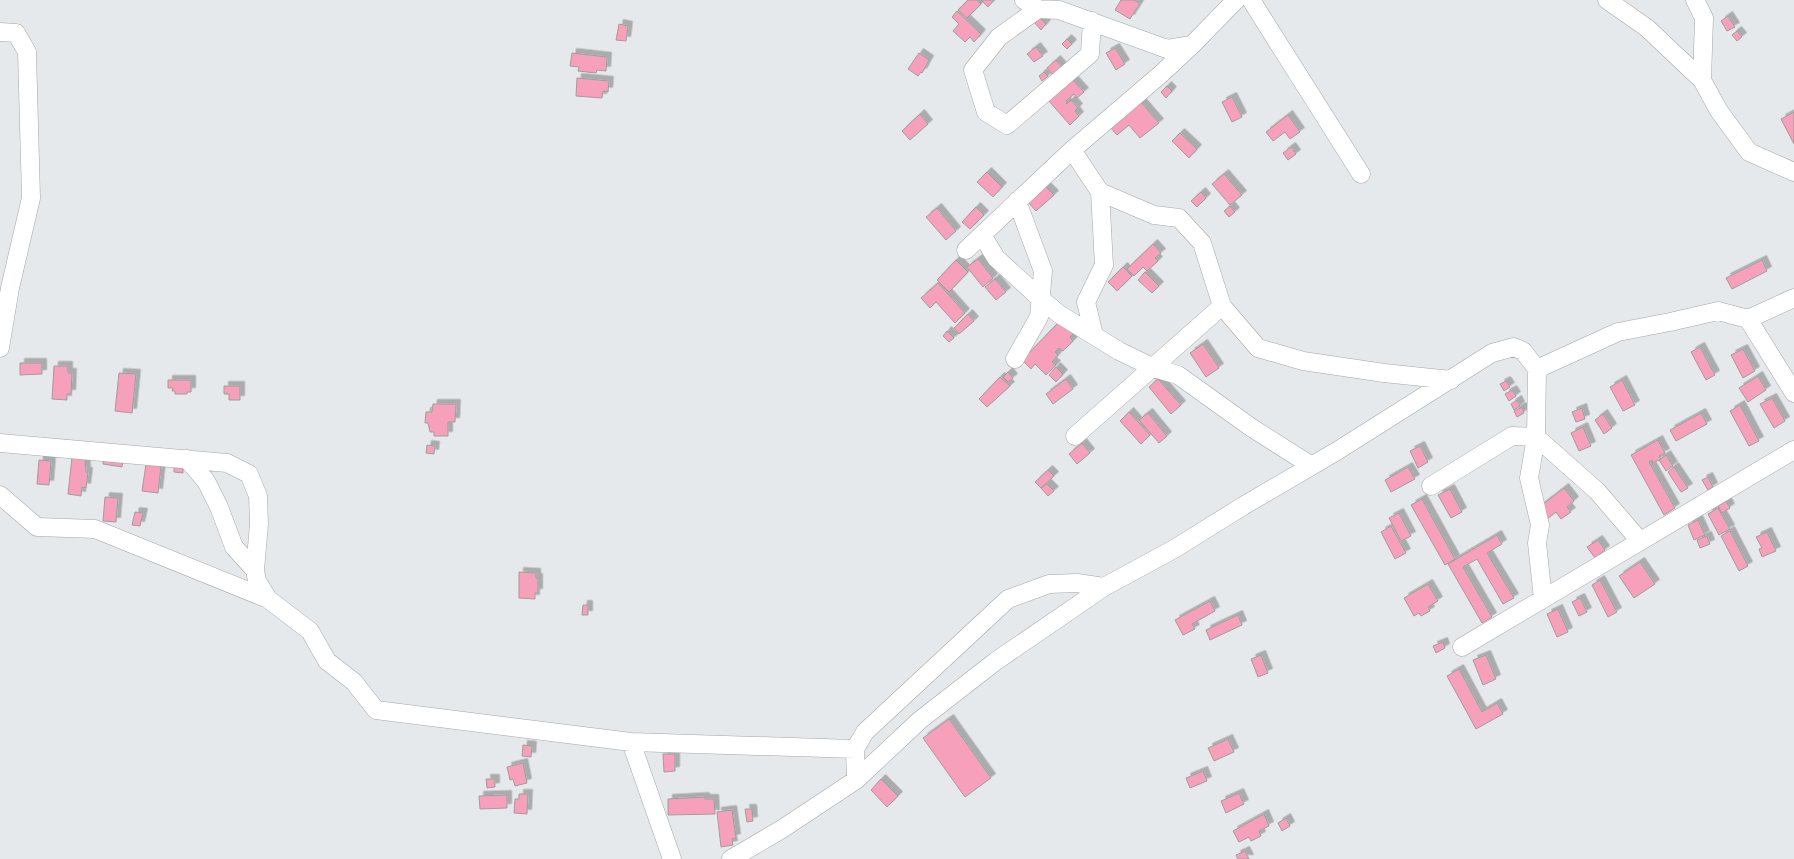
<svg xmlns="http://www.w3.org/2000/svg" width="1794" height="859" font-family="'Alegreya Sans',sans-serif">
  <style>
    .building { fill: #f6a0bb; stroke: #a09c9d; filter: url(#shadow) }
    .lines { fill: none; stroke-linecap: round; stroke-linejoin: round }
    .minor-casing { stroke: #a4a6a9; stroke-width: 19 }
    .minor { stroke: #fff; stroke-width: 18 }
  </style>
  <defs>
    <filter id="shadow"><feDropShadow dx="4.5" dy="-4.5" stdDeviation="0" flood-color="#0004"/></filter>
  </defs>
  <rect width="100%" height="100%" fill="#e6e9eb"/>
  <path class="building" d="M968,0H977L981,4L967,18L958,10Z
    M981,0H994L988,7Z
    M1121,0H1134L1140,3L1130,19L1115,10Z
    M957,11L981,34L974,42L970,37L965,42L953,31L959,24L952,17Z
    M1728,16L1735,27L1727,31L1721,21Z
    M1039,17L1046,24L1041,30L1034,22Z
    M619,24L628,26L626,41L616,40Z
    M1737,31L1742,37L1737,41L1732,35Z
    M1067,39L1072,44L1067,49L1062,44Z
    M1036,47L1043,56L1034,62L1027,54Z
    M1115,48L1125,64L1116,70L1106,53Z
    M572,53L607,57L606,71L597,70L596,73L578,71L579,67L570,66Z
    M919,53L929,60L922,73L921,72L918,76L908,69Z
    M1056,60L1062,67L1053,75L1047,68Z
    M1044,72L1048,76L1042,81L1039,76Z
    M577,78L609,81L608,92L603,91L602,98L576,96Z
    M1072,79L1084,92L1077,98L1074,94L1066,101L1067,104L1071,100L1078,108L1075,111L1079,116L1070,125L1048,100Z
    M1167,86L1172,91L1166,98L1161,92Z
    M1232,97L1242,117L1232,122L1222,102Z
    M1139,100L1159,123L1140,138L1129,125L1117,135L1109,126Z
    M1794,112V144L1781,119Z
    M920,114L928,124L910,140L902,131Z
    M1288,115L1300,132L1290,139L1285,132L1273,141L1266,132Z
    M1180,133L1197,149L1189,158L1172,141Z
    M1291,147L1296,154L1288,160L1283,153Z
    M987,172L1002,187L993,197L977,182Z
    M1224,174L1242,195L1230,205L1212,184Z
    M1045,186L1054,195L1036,211L1027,201Z
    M1201,192L1206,198L1197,207L1191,201Z
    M1230,206L1235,212L1229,217L1224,211Z
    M976,207L984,215L970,229L962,222Z
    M937,208L956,231L946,240L926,217Z
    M1153,244L1161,253L1155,258L1158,261L1147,271L1143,267L1134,276L1127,269Z
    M978,259L993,278L983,287L967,267Z
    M956,260L968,272L949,292L937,280Z
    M1762,260L1767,271L1732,289L1726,278Z
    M1123,267L1132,276L1117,291L1108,282Z
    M1145,272L1159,286L1152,293L1138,280Z
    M995,279L1006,292L996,300L985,287Z
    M938,283L965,313L955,323L936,302L930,308L921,298Z
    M968,314L974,321L959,334L954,328Z
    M1061,320L1074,333L1070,337L1073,341L1063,351L1059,348L1055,352L1058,355L1052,362L1056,365L1046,375L1035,364L1031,369L1022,360Z
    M947,331L954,338L949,342L943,336Z
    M1203,344L1219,368L1206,377L1190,353Z
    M1700,347L1715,375L1706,380L1691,352Z
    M1743,349L1755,371L1743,378L1731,355Z
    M20,363H42V374L20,375Z
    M54,366H68V373H72L71,394H67V400L52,399Z
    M1056,367L1063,374L1056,382L1049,375Z
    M1008,372L1013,378L1008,382L1003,377Z
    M119,373L136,374L132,413L115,411Z
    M1758,376L1766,390L1748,402L1739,388Z
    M1000,377L1010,386L987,407L979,399Z
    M1066,379L1073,389L1053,404L1046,394Z
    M1158,379L1181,405L1171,414L1149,387Z
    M168,380H191V392H187V394H175V391H172L173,388H168Z
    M1622,380L1635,405L1623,411L1610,387Z
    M1506,381L1510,387L1504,391L1500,384Z
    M224,386H240V400H229V394H224Z
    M1512,390L1516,396L1509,401L1505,394Z
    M1772,398L1785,421L1774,428L1760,404Z
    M1517,400L1520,406L1514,410L1511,404Z
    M433,404H456L455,422H448V436H434V432H430L428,423H425L426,412H432Z
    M1740,405L1759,441L1749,446L1730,411Z
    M1522,407L1524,413L1517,417L1514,411Z
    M1582,408L1585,419L1576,422L1572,412Z
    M1129,412L1150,435L1141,444L1120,421Z
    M1148,413L1167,436L1159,443L1139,420Z
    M1701,413L1707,424L1676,441L1670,430Z
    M1603,414L1612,428L1604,434L1595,420Z
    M1583,427L1591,446L1579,451L1571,433Z
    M1658,440L1665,453L1659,456L1661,459L1653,463L1652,460L1649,462L1675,508L1664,515L1631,455Z
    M1082,443L1090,453L1077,464L1069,454Z
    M427,445L435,446L434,454L426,453Z
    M1420,446L1428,462L1418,468L1410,451Z
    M1666,455L1673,466L1666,471L1659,460Z
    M72,457L85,458L86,472H88L86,488L82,487L81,496L68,494Z
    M104,457L123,460L122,467L103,464Z
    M39,460L51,461L49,485L37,484Z
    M146,464L161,466L158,493L142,491Z
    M174,465H183V473L174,472Z
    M1408,467L1415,479L1391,492L1385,480Z
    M1674,467L1688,488L1681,492L1668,472Z
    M1048,470L1054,476L1041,488L1035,482Z
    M1708,477L1713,487L1708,490L1702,480Z
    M1047,484L1054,491L1048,496L1041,488Z
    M1564,488L1574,501L1567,507L1571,512L1561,519L1556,512L1546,520L1537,509Z
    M1450,489L1462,512L1451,518L1438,495Z
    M105,497L118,498L116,522L103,521Z
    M1422,499L1455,559L1445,565L1411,505Z
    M1726,501L1730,508L1722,513L1718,506Z
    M1718,508L1730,529L1719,535L1708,514Z
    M135,512L143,513L140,526L132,525Z
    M1399,513L1411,536L1401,541L1389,518Z
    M1698,520L1705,535L1694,540L1688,525Z
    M1391,526L1406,553L1395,559L1381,532Z
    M1730,531L1748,566L1739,571L1721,536Z
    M1767,532L1776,551L1762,557L1759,549L1762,548L1756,537Z
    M1497,535L1502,544L1487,553L1514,598L1503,604L1477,559L1463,567L1492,617L1482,623L1448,564Z
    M1707,536L1710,544L1700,548L1697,540Z
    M1598,540L1605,550L1595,558L1587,547Z
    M1640,562L1655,584L1634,598L1619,576Z
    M519,572L536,573V578H538V593H535V599L519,598Z
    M1600,580L1617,612L1608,617L1592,585Z
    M1428,584L1438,601L1428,607L1430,611L1421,616L1419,613L1414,616L1404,598Z
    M1580,598L1587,612L1579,616L1572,602Z
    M1210,601L1215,611L1192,624L1195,629L1183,635L1175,620Z
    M583,605H588V615H582Z
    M1558,609L1568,632L1557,637L1547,614Z
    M1238,615L1242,625L1210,640L1206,630Z
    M1443,642L1445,648L1436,653L1433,646Z
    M1261,655L1268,673L1258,677L1251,659Z
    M1486,655L1496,679L1483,685L1473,660Z
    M1459,669L1482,712L1497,703L1503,714L1476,729L1447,676Z
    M949,719L991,778L965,797L923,738Z
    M1228,739L1234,752L1214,761L1208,748Z
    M523,745L532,746L531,757L522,756Z
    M663,754H675V771L664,772Z
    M523,763L527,783L515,786L513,779L510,780L507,767Z
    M1203,771L1207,781L1190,788L1186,778Z
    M486,779H495V787L487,788Z
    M881,779L898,796L887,807L871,790Z
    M1239,793L1244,804L1226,813L1221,801Z
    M519,794H528L527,814L514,813L515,799H519Z
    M507,795V808L480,809L479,796Z
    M705,797V799H714L715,814L668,815V799Z
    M745,809H752L753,821L747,822Z
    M732,810L736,838L732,839L733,845L721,847L717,812Z
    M1264,814L1269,826L1259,831L1261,836L1251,841L1249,837L1239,842L1233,831Z
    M1286,818L1290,826L1282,831L1278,823Z
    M1245,851L1249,859H1238L1236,855Z"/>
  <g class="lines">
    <defs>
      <path id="minor" d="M1024,0L1038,9L1059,10L1167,49L1192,45
        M1251,0L1361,174
        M1607,0L1647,28L1702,80
        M1695,0L1704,18L1702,80L1719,111L1749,152L1794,172
        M1038,9L999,37L973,70L986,112L1007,125L1090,54L1092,21
        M0,32L16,33L27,52L31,198L10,288L0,348
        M1072,150L1100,192L1154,215L1179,218L1202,243L1222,306L1075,436
        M982,235L996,258L1042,300L1059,314L1119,351L1154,368L1178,375L1252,428L1312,466
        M966,250L1072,150L1161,74L1192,45L1236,0
        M1222,306L1258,348L1303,361L1384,373L1451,380
        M1748,319L1794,393
        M1094,335L1086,302L1104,265L1100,192
        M1015,359L1039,317L1043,271L1017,201
        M0,443L227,463L249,474L258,496L259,524L255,570L257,581L268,599
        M187,459L206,481L219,507L234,547L255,570
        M1431,486L1512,436L1536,437L1597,491L1640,541
        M0,495L37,527L95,529L268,599L310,631L327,661L354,682L376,710L631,742L855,749
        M1543,599L1537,543L1540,525L1529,478L1536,437L1537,369L1618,332L1670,322L1718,311L1748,319L1794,298
        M1462,647L1794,450
        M631,742L672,859
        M856,780L855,749L865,732L1008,599L1049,584L1077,583L1104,587
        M731,859L782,829L856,780L920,720L996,661L1104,587L1174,549L1243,506L1337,451L1492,353L1514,347L1523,351L1537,369"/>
    </defs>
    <use href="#minor" class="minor-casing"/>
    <use href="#minor" class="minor"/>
  </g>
</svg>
